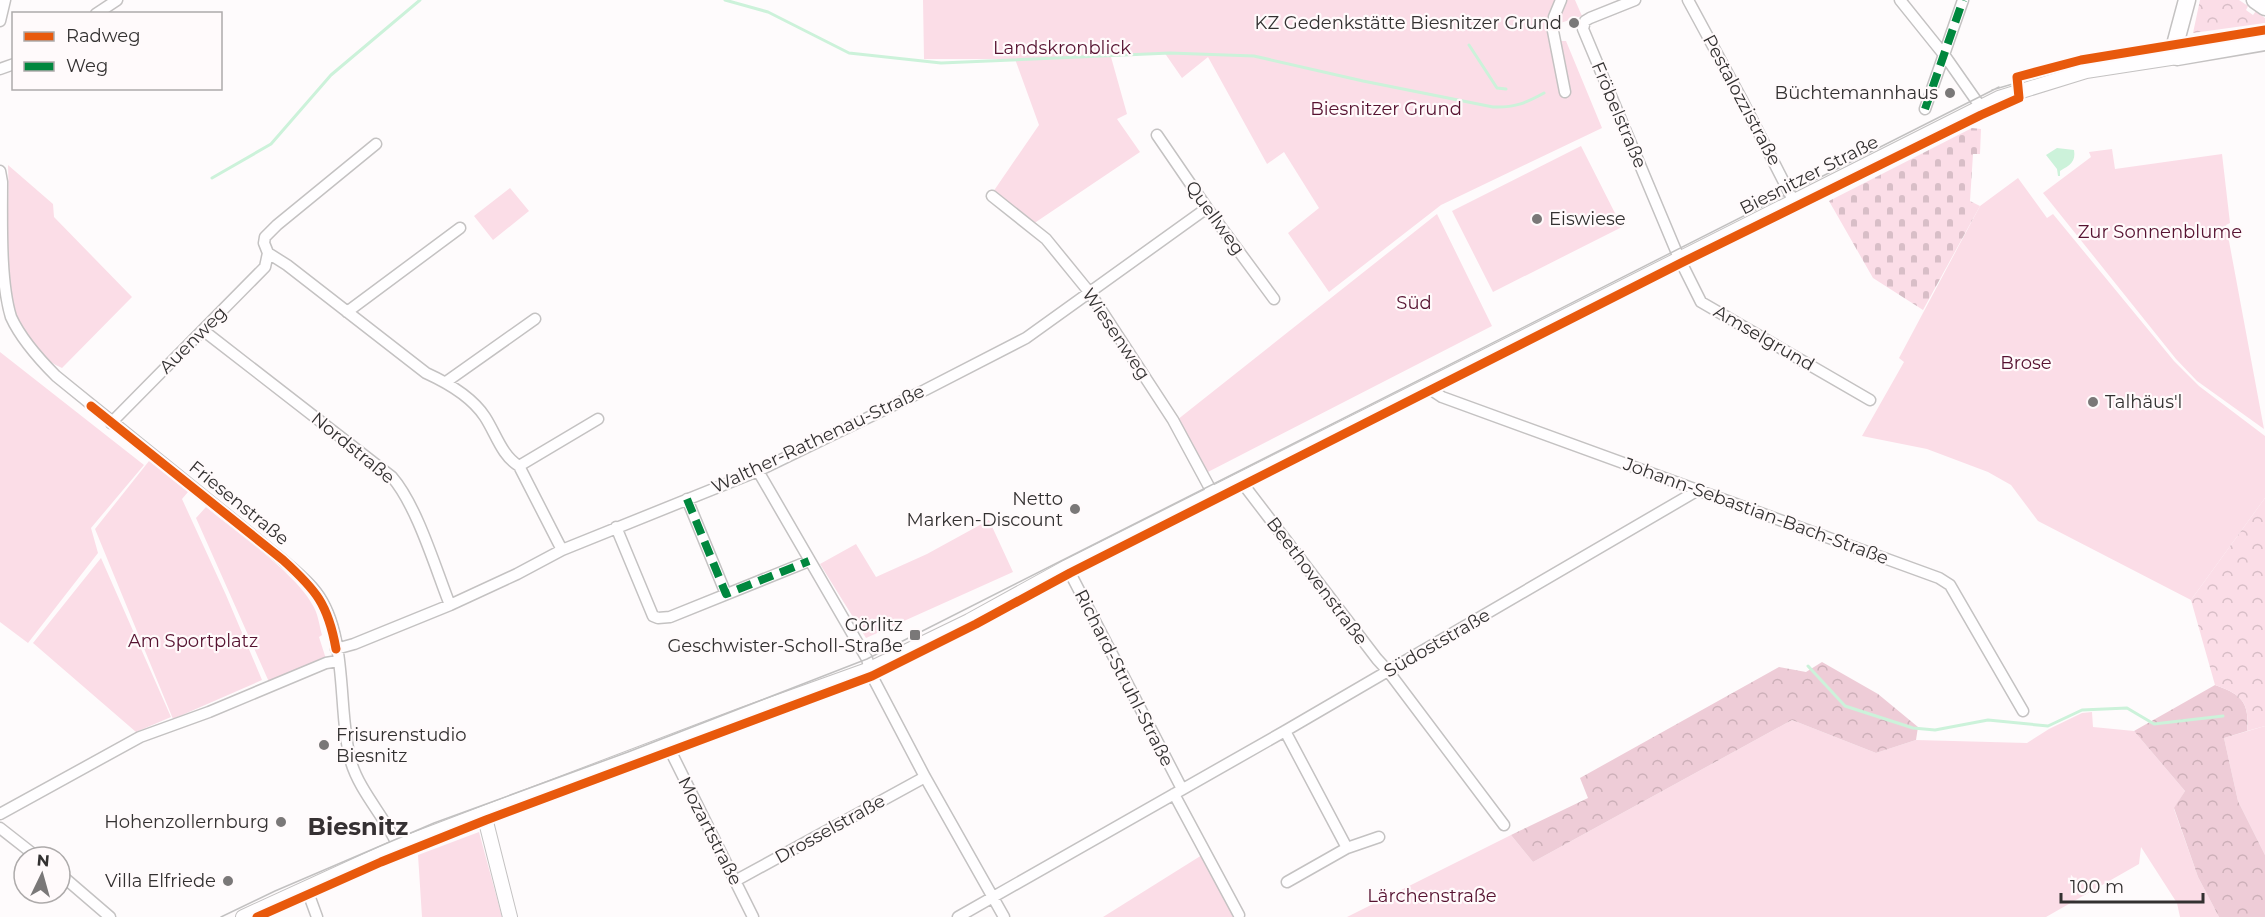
<svg xmlns="http://www.w3.org/2000/svg" width="2265" height="917" font-family="Montserrat,sans-serif">
  <style>
    .green { fill: #fbdde7 }
    .forest { fill: url(#forest-crowns) }
    .cemetery { fill: url(#cemetery-stones) }
    .park { fill: url(#park-crowns) }
    .water { fill: #ccf2da }
    .lines { fill: none; stroke-linecap: round; stroke-linejoin: round }
    .stream { stroke: #ccf2da; stroke-width: 3 }
    .street-casing { stroke: #c4c2c2; stroke-width: 13 }
    .secondary-casing { stroke: #c4c2c2; stroke-width: 16 }
    .primary-casing { stroke: #c4c2c2; stroke-width: 19 }
    .street { stroke: #fffeff; stroke-width: 10 }
    .secondary { stroke: #fffeff; stroke-width: 14 }
    .primary { stroke: #fffeff; stroke-width: 16 }
    .tram { stroke: #c2c1c1; stroke-width: 1.5 }
    .quiet { stroke: #00873e; stroke-width: 8; stroke-dasharray: 15 8; stroke-linecap: butt }
    .cycleway-casing { stroke: #fffafb; stroke-width: 13 }
    .cycleway { stroke: #e8590c; stroke-width: 9 }
    .poi-dot { fill: #7a7878; stroke: #fffafb; stroke-width: 2 }
    .labels { text-anchor: middle; stroke-width: 4.5; stroke-linejoin: round; paint-order: stroke }
    .poi-label { font-size: 18px; fill: #333131; stroke: #fffafb; text-anchor: end }
    .park-label { font-size: 18px; fill: #561230; stroke: #fffafb }
    .street-label { font-size: 18px; fill: #333131; stroke: #fffafb }
    .district-label { font-size: 24px; font-weight: bold; fill: #363133; stroke: #fffafb }
  </style>
  <defs>
    <pattern id="forest-crowns" width="20" height="18" patternUnits="userSpaceOnUse" patternTransform="scale(1.5)"><rect width="20" height="18" fill="#eeccd7"/><path d="M2 6a3 3 0 1 1 6 0M12 15a3 3 0 1 1 6 0" fill="none" stroke="#cdb0b9"/></pattern>
    <pattern id="cemetery-stones" width="16" height="16" patternUnits="userSpaceOnUse" patternTransform="scale(1.5)"><rect width="16" height="16" fill="#fbdde7"/><path d="M2 7V4a2 2 0 0 1 4 0v3zM10 15v-3a2 2 0 0 1 4 0v3z" fill="#d8bec7"/></pattern>
    <pattern id="park-crowns" width="20" height="18" patternUnits="userSpaceOnUse" patternTransform="scale(1.5)"><rect width="20" height="18" fill="#fbdde7"/><path d="M2 6a3 3 0 1 1 6 0M12 15a3 3 0 1 1 6 0" fill="none" stroke="#d8bec7"/></pattern>
  </defs>
  <rect width="100%" height="100%" fill="#fefbfc"/>
  <path class="green" d="M923,0H1575L1582,16L1551,26L1554,41H1566L1602,128L1441,205L1329,292L1288,233L1319,208L1284,152L1267,164L1208,57L1182,78L1164,52L1111,57L1127,114L1117,119L1140,152L1033,224L993,192L1039,125L1015,59H924Z
    M1581,146L1622,227L1493,292L1452,211Z
    M2112,149L2115,169L2222,154L2230,223L2226,225L2264,429L2197,381L2176,359L2043,193L2091,157L2089,152Z
    M8,165L53,204L54,217L132,297L62,368C28,354 11,311 6,277C5,265 7,252 7,240C8,215 9,190 8,165Z
    M2018,178L2047,218L2053,214L2174,361L2199,386L2265,436V498L2191,600L2038,521L2011,485L1988,472L1927,449L1862,436L1904,362L1899,358L1980,206Z
    M510,188L529,211L493,240L474,216Z
    M1437,214L1492,326L1206,473L1177,420Z
    M0,352L144,465L91,528L98,553L28,643L0,622Z
    M149,461L188,492L182,499L226,595L262,680L173,719L95,529Z
    M206,507C235,531 295,573 312,604C318,613 319,624 322,635L319,637L326,659L269,682L196,518Z
    M989,520L1013,572L866,638L820,564L856,544L876,577L927,554Z
    M101,558L171,717L136,732L33,643Z
    M2092,712L2093,727L2134,731L2185,791L2174,809L2198,877L2219,917H2180L2177,903L2141,847L2139,864L2046,917H1347L1511,835L1533,862L1792,720L1876,753L1916,740L2027,743L2049,729L2082,713Z
    M2265,726V855L2238,801L2224,738Z
    M479,832L502,917H422L418,855Z
    M1202,855L1238,917H1103Z"/>
  <path class="forest" d="M1822,662L1878,694L1918,727L1916,740L1876,753L1792,720L1533,862L1511,835L1588,798L1580,778L1779,667L1806,672Z
    M2215,685C2241,694 2250,702 2247,731L2224,738L2238,801L2265,855V917H2219L2198,877L2174,808L2185,791L2134,731Z"/>
  <path class="cemetery" d="M1972,128L1981,129L1980,154H1973L1970,201L1980,206L1923,310L1873,278L1829,201Z"/>
  <path class="park" d="M2200,0H2239L2248,6L2246,10L2253,15L2256,11L2265,18V23L2193,33Z
    M2265,498V726L2247,731C2250,702 2241,694 2215,685L2191,600Z"/>
  <path class="water" d="M2057,148L2074,150C2076,162 2070,165 2060,171V176H2058L2057,169L2046,155Z"/>
  <g class="lines">
    <path class="stream" d="M725,0L768,12L849,53L941,63L1170,53L1254,56L1363,81L1493,107C1514,108 1526,103 1544,93
      M1469,45L1497,88L1506,89
      M212,178L271,144L331,75L420,0
      M1808,666L1845,706L1913,728L1935,730L1988,720L2048,726L2082,710L2127,708L2154,724L2223,716"/>
    <defs>
      <path id="street" d="M1561,0L1554,17L1553,31L1565,92
        M1635,0L1590,18L1585,21L1583,29L1679,258L1701,302L1870,400
        M1688,0L1741,98L1794,202
        M1900,0L1945,56L1980,106
        M96,14L117,0
        M0,21L5,0
        M0,69L14,64
        M1925,109L1963,0
        M1157,135L1207,208L1274,299
        M0,171L2,182C2,222 0,281 11,317C21,339 39,359 56,376L283,560C294,570 307,580 316,592C349,635 337,712 351,762C360,792 385,817 398,846
        M992,196L1046,239L1090,293L1173,420L1213,494
        M268,253L287,265L426,373C448,383 472,397 485,417C496,434 502,456 519,466
        M347,312L460,228
        M204,331L392,477C417,506 435,567 450,605
        M446,382L535,319
        M1429,385L1433,391L1442,397L1939,578L1950,585L2023,711
        M111,423L265,267L268,253L264,243L265,237L277,225L376,144
        M519,466L562,550
        M519,466L598,419
        M758,471L867,659L872,676L925,777L1004,917
        M1240,480L1377,659L1388,671L1504,825
        M687,499L726,594
        M616,527L653,616L658,618L670,617L809,561
        M1067,567L1182,789
        M336,649L354,644L450,605L517,574L562,550L758,471L925,390L1026,338L1207,208
        M1285,731L1347,848L1287,882
        M667,744L753,917
        M1174,794L1239,915
        M0,814L140,737L209,712L326,663L338,661
        M0,828L37,857
        M1347,848L1379,837
        M60,874L110,917
        M735,881L925,777
        M306,887L317,917
        M958,917L1285,731L1700,489"/>
      <path id="secondary" d="M484,814L510,917
        M243,917L398,846L742,715L870,669L969,621L1067,567L1999,98L2086,71L2177,57"/>
      <path id="primary" d="M2187,0L2176,41L2177,57L2265,42
        M2255,0L2265,7"/>
    </defs>
    <use href="#street" class="street-casing"/>
    <use href="#secondary" class="secondary-casing"/>
    <use href="#primary" class="primary-casing"/>
    <use href="#street" class="street"/>
    <use href="#secondary" class="secondary"/>
    <use href="#primary" class="primary"/>
    <path class="tram" d="M1992,90L2071,67L2265,33
      M221,917L275,891L434,823L628,752L867,659L1999,87"/>
    <path class="quiet" d="M1925,109L1963,0
      M687,499L726,594L809,561"/>
    <defs>
      <path id="cycleway" d="M91,406L283,560C316,590 328,604 336,649
        M257,917L381,862L486,820L872,676L976,624L1070,573L1681,263L1981,115L2019,98L2017,77L2081,60L2265,30"/>
    </defs>
    <use href="#cycleway" class="cycleway-casing"/>
    <use href="#cycleway" class="cycleway"/>
  </g>
  <g class="poi-dot">
    <circle cx="1574" cy="23" r="6"/>
    <circle cx="1950" cy="93" r="6"/>
    <circle cx="1537" cy="219" r="6"/>
    <circle cx="2093" cy="402" r="6"/>
    <circle cx="1075" cy="509" r="6"/>
    <rect x="909" y="629" width="12" height="12" rx="3"/>
    <circle cx="324" cy="745" r="6"/>
    <circle cx="281" cy="822" r="6"/>
    <circle cx="228" cy="881" r="6"/>
  </g>
  <g class="labels">
    <g class="poi-label">
      <text x="1562" y="29">KZ Gedenkstätte Biesnitzer Grund</text>
      <text x="1938" y="99">Büchtemannhaus</text>
      <text x="1549" y="225" text-anchor="start">Eiswiese</text>
      <text x="2105" y="408" text-anchor="start">Talhäus'l</text>
      <text x="1063" y="505">Netto<tspan x="1063" dy="21">Marken-Discount</tspan></text>
      <text x="903" y="631">Görlitz<tspan x="903" dy="21">Geschwister-Scholl-Straße</tspan></text>
      <text x="336" y="741" text-anchor="start">Frisurenstudio<tspan x="336" dy="21">Biesnitz</tspan></text>
      <text x="269" y="828">Hohenzollernburg</text>
      <text x="216" y="887">Villa Elfriede</text>
    </g>
    <g class="park-label">
      <text x="1062" y="54">Landskronblick</text>
      <text x="1386" y="115">Biesnitzer Grund</text>
      <text x="2160" y="238">Zur Sonnenblume</text>
      <text x="1414" y="309">Süd</text>
      <text x="2026" y="369">Brose</text>
      <text x="193" y="647">Am Sportplatz</text>
      <text x="1432" y="902">Lärchenstraße</text>
    </g>
    <g class="street-label">
      <text transform="translate(1742 100) rotate(62)" y="6">Pestalozzistraße</text>
      <text transform="translate(1619 115) rotate(67)" y="6">Fröbelstraße</text>
      <text transform="translate(1809 175) rotate(-27)" y="6">Biesnitzer Straße</text>
      <text transform="translate(1215 218) rotate(54)" y="6">Quellweg</text>
      <text transform="translate(1116 334) rotate(56)" y="6">Wiesenweg</text>
      <text transform="translate(1764 338) rotate(30)" y="6">Amselgrund</text>
      <text transform="translate(193 340) rotate(-45)" y="6">Auenweg</text>
      <text transform="translate(818 439) rotate(-25)" y="6">Walther-Rathenau-Straße</text>
      <text transform="translate(353 448) rotate(39)" y="6">Nordstraße</text>
      <text transform="translate(239 503) rotate(39)" y="6">Friesenstraße</text>
      <text transform="translate(1756 511) rotate(20)" y="6">Johann-Sebastian-Bach-Straße</text>
      <text transform="translate(1317 581) rotate(53)" y="6">Beethovenstraße</text>
      <text transform="translate(1437 643) rotate(-30)" y="6">Südoststraße</text>
      <text transform="translate(1124 678) rotate(63)" y="6">Richard-Struhl-Straße</text>
      <text transform="translate(830 829) rotate(-29)" y="6">Drosselstraße</text>
      <text transform="translate(710 831) rotate(63)" y="6">Mozartstraße</text>
    </g>
    <g class="district-label">
      <text x="358" y="835">Biesnitz</text>
    </g>
  </g>
  <rect x="12" y="12" width="210" height="78" fill="#fffafb" stroke="#adaaaa" stroke-width="1.5"/>
  <rect x="24" y="32" width="30" height="9" fill="#e8590c" stroke="#adaaaa" stroke-width="1.5"/>
  <text x="66" y="42" font-size="18" fill="#333131">Radweg</text>
  <rect x="24" y="62" width="30" height="9" fill="#00873e" stroke="#adaaaa" stroke-width="1.5"/>
  <text x="66" y="72" font-size="18" fill="#333131">Weg</text>
  <g transform="translate(42 875) rotate(5)"><circle r="28" fill="#fffafb" stroke="#adaaaa" stroke-width="1.5"/>
  <path d="M0-4.5L10 22L0 15L-10 22Z" fill="#7a7878"/>
  <text y="-9" font-size="16" font-weight="bold" text-anchor="middle" fill="#333131">N</text>
  </g>
  <path d="M2061 893v9h142v-9" fill="none" stroke="#333131" stroke-width="3"/>
  <text x="2070" y="893" font-size="18" fill="#333131" stroke="#fffafb" stroke-width="4.5" paint-order="stroke">100 m</text>
</svg>
